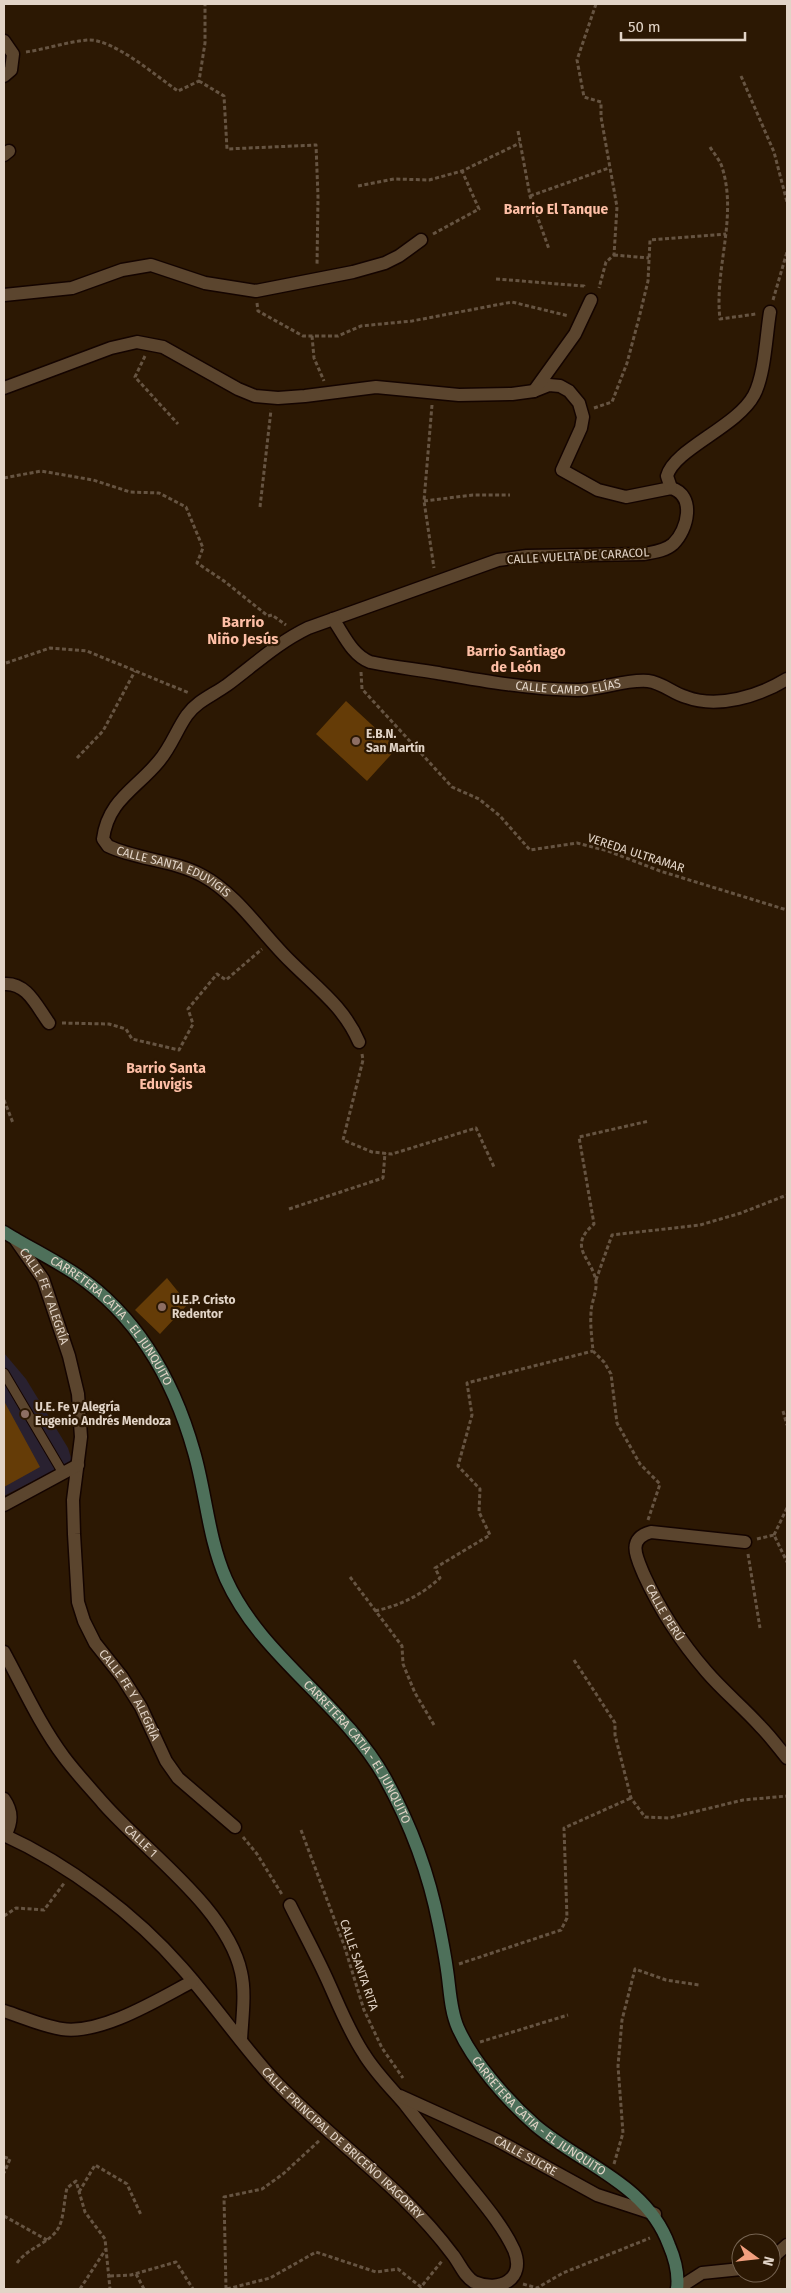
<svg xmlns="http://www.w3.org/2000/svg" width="791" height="2293" font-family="'Fira Sans',sans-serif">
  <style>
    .education { fill: #292130 }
    .building { fill: #653c07 }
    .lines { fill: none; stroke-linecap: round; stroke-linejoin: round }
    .lane-casing { stroke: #140400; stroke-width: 11 }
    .street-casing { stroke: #140400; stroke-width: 15 }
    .secondary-casing { stroke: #140400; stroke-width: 15 }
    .path { stroke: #665442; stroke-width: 3; stroke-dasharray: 4 2.5; stroke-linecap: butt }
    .lane { stroke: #5b452e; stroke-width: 9 }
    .street { stroke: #5b452e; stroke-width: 12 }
    .secondary { stroke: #4e705a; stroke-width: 12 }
    .education-dot { fill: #8d6e63; stroke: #2c1803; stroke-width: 2 }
    .labels { text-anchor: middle; stroke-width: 4.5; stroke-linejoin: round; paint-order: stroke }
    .street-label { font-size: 12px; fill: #e2d4c7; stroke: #2c1803 }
    .poi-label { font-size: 12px; font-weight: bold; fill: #e2d4c7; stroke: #2c1803; text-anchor: start }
    .neighbourhood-label { font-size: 14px; font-weight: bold; fill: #febfa6; stroke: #2c1803 }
    .quarter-label { font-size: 15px; font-weight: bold; fill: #febfa6; stroke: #2c1803 }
  </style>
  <rect width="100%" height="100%" fill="#2c1803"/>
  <path class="education" d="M4,1353L26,1379L68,1448L72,1461L4,1496Z"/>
  <path class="building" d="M346,701L397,748L367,781L316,734Z
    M167,1278L188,1304L160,1334L135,1310Z
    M4,1401L40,1467L4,1487Z"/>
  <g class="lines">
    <defs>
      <path id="lane" d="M4,1373L63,1473"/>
      <g id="street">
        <path d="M4,41L13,54L11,70L4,76"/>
        <path d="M4,155L9,151"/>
        <path d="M4,295L72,288L122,270L151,265L205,283L256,291L353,272L385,263L399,256L421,240"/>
        <path id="s1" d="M4,388L111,348L137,342L163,347L238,389L255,396L278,398L305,396L376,387L459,395L512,394L534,391L549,385L560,386L569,391L579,403L583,417L581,428L562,470L598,490L626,497L671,488C696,495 688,530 673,544C665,551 654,552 644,554L527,556L498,560L308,628C277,643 254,665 227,685C213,695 197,701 187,715C177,729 171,747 159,761C136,789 108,800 103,839L108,846C138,860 174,860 203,876C238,895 262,934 290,961C317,988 344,1007 359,1042"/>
        <path d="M534,391L575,334L591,300"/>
        <path d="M671,488L667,476C674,449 737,427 754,395C765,374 766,336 770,312"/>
        <path id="s2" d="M333,619C344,635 352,655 370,662C392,667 415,669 438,673C484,681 529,689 577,690C601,690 624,679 648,681C663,683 672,693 686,697C718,709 759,696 787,679"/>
        <path d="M4,984C27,982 37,1007 49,1023"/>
        <path id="s3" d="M15,1239L43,1279L69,1356L78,1394L81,1437L73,1500L74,1534L78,1602L84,1621L95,1643L122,1677L141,1707L166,1761L178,1778L235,1827"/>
        <path d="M4,1505L78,1465"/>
        <path id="s4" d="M745,1542L651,1532C626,1539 637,1558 644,1575C660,1610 681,1642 706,1671C723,1691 743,1707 760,1726C770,1736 778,1747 787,1758"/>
        <path id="s5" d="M4,1652C23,1687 40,1725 64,1757C76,1773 90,1788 103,1803C145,1851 227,1908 241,1972C246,1993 242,2019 241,2040"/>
        <path d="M4,1799C13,1812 12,1822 5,1836"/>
        <path id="s6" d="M4,1835C68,1864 136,1915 182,1968C214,2004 241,2044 273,2079C332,2141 401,2185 453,2255C460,2264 464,2276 474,2282C500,2293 526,2279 514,2250C503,2226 484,2204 468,2184C446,2157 425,2130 404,2103C390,2087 375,2072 364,2054C348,2030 338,2003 326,1977C315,1953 302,1929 290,1905"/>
        <path d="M4,2011C23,2017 42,2026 62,2029C101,2035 159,1999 193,1981"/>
        <path id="s7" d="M400,2096L495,2139L597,2195L655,2214"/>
        <path d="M771,2259L787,2245"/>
        <path d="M677,2289L702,2273L741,2269"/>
      </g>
      <g id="secondary">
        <path id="s8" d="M4,1232C28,1247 53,1259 77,1275C138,1317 174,1381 194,1452C206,1493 208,1538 226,1579C261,1657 343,1703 385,1778C410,1823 429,1874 439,1925C442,1940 445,1955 447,1970C450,1989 450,2010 458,2028C473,2062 507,2100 535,2125C582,2165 646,2183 669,2245C675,2259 679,2274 677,2289"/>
      </g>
    </defs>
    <use href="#lane" class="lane-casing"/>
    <use href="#street" class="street-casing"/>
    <use href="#secondary" class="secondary-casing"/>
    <path class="path" d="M596,4L577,60L584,97L601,102V117L617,207L614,255L606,262L599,288
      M26,52C46,49 67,42 87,40C113,38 157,77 178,91L199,81L205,43V4
      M741,76L774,152L787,202
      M199,81L224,96L227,149L316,145L318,197L317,266
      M518,131L530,196L549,249
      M710,147C714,154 720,160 722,167C738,217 714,269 720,319L756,314
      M358,186L394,179L429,180L462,171L520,143
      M530,196L609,168
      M433,234L479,209L462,171
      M614,255L649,258
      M496,279L584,286V288
      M773,300L787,252
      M257,303L258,311L303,336H338L361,326L412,321L512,302L569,316
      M312,336L314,358L324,381
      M145,356L135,377L178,424
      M432,405L424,501L434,568
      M594,408L612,402L627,363L639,318L648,281L650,240L726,234
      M4,478L41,471L93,480L130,492L159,493L186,507L203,548L197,563L224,581L268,616L272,615L286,625
      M424,501L473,495H510
      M260,507L271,410
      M6,663L50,648L87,651L189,693
      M361,672L362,689L452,787L479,799L500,816L530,850L577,843L608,851L660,871L787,910
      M77,758L103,731L135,671
      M62,1023L109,1024L126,1029L132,1039L179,1050L193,1024L188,1009L217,974L226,980L262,949
      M362,1054L363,1060L343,1140L372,1152L392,1154L476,1128L494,1167
      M4,1100L13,1123
      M289,1209L383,1178L385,1153
      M596,1280L612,1235L700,1225L741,1213L787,1195
      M783,1411L787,1425
      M648,1520L660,1484L640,1464L617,1423L611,1374L604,1362L593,1351C592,1339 590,1325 591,1313C591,1303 597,1292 596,1282C593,1258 566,1248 594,1224L579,1137L649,1121
      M774,1535L787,1508
      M757,1539L774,1535L787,1562
      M748,1554L760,1628
      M350,1577L402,1646L403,1664L415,1693L434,1725
      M375,1611C401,1605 420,1596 440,1578L435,1568L490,1535L479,1512L480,1489L458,1466L472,1415L467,1383L593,1351
      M574,1660L615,1723V1735L631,1798L645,1817L669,1818L743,1800L787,1796
      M301,1830L344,1945L364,2010L382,2048L403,2078
      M243,1837L257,1854L283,1896
      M4,1916L16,1908L44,1910L65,1882
      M459,1964L561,1930L567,1918L564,1828L631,1798
      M480,2042L568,2015
      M4,2157L10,2159L4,2173
      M614,2164L623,2133L618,2066L622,2020L635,1969L666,1980L699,1985
      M79,2192L95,2165L127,2184L141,2215
      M4,2216L47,2240
      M17,2263C28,2247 50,2244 59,2227C64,2217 64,2200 67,2188L76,2181L85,2212L105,2239L110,2289
      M136,2274L144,2289
      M110,2276L131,2275L176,2262L193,2289
      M523,2284L537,2288L563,2273L650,2238
      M80,2289L106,2249
      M226,2289L224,2197L262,2189L283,2174L320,2140
      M227,2289L270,2278L316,2252L376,2272L398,2269L421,2287L442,2261"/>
    <use href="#lane" class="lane"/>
    <use href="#street" class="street"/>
    <use href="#secondary" class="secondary"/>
  </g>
  <g class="education-dot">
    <circle cx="356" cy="741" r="5"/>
    <circle cx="162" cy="1307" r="5"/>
    <circle cx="25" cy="1414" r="5"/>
  </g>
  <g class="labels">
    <g class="street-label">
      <text transform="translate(578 556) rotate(-3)" y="4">CALLE VUELTA DE CARACOL</text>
      <text dy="4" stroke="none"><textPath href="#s2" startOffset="258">CALLE CAMPO ELÍAS</textPath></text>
      <text transform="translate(636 853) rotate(18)" y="4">VEREDA ULTRAMAR</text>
      <text dy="4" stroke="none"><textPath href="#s1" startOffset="1620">CALLE SANTA EDUVIGIS</textPath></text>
      <text dy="4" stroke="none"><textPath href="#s3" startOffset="65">CALLE FE Y ALEGRÍA</textPath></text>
      <text dy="4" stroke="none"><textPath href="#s8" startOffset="142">CARRETERA CATIA - EL JUNQUITO</textPath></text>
      <text dy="4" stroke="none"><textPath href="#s4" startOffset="190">CALLE PERÚ</textPath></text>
      <text dy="4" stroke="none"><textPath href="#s3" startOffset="485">CALLE FE Y ALEGRÍA</textPath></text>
      <text dy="4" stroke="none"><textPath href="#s8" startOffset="651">CARRETERA CATIA - EL JUNQUITO</textPath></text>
      <text dy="4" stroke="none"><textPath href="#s5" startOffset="235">CALLE 1</textPath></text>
      <text transform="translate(359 1965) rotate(71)" y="4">CALLE SANTA RITA</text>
      <text dy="4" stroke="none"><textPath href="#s8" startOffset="1072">CARRETERA CATIA - EL JUNQUITO</textPath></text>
      <text dy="4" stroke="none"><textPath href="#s6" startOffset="462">CALLE PRINCIPAL DE BRICEÑO IRAGORRY</textPath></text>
      <text dy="4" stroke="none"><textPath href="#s7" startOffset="139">CALLE SUCRE</textPath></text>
    </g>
    <g class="poi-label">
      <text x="366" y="738">E.B.N.<tspan x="366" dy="14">San Martín</tspan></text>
      <text x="172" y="1304">U.E.P. Cristo<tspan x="172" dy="14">Redentor</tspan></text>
      <text x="35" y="1411">U.E. Fe y Alegría<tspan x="35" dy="14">Eugenio Andrés Mendoza</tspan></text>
    </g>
    <g class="neighbourhood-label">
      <text x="556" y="214">Barrio El Tanque</text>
      <text x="516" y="656">Barrio Santiago<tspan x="516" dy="16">de León</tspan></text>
      <text x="166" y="1073">Barrio Santa<tspan x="166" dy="16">Eduvigis</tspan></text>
    </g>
    <g class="quarter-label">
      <text x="243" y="627">Barrio<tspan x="243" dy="17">Niño Jesús</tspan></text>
    </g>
  </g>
  <rect width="791" height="2293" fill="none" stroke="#e2d4c7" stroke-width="10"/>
  <g transform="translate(756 2258) rotate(105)"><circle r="24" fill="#2c1803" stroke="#756351"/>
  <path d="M0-4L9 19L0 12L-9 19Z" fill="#f2a07f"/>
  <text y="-8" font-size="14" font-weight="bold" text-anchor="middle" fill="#e2d4c7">N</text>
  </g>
  <path d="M621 32v8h124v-8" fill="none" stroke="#e2d4c7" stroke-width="2.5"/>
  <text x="628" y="32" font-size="15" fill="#e2d4c7" stroke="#2c1803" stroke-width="4" paint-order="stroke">50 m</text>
</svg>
